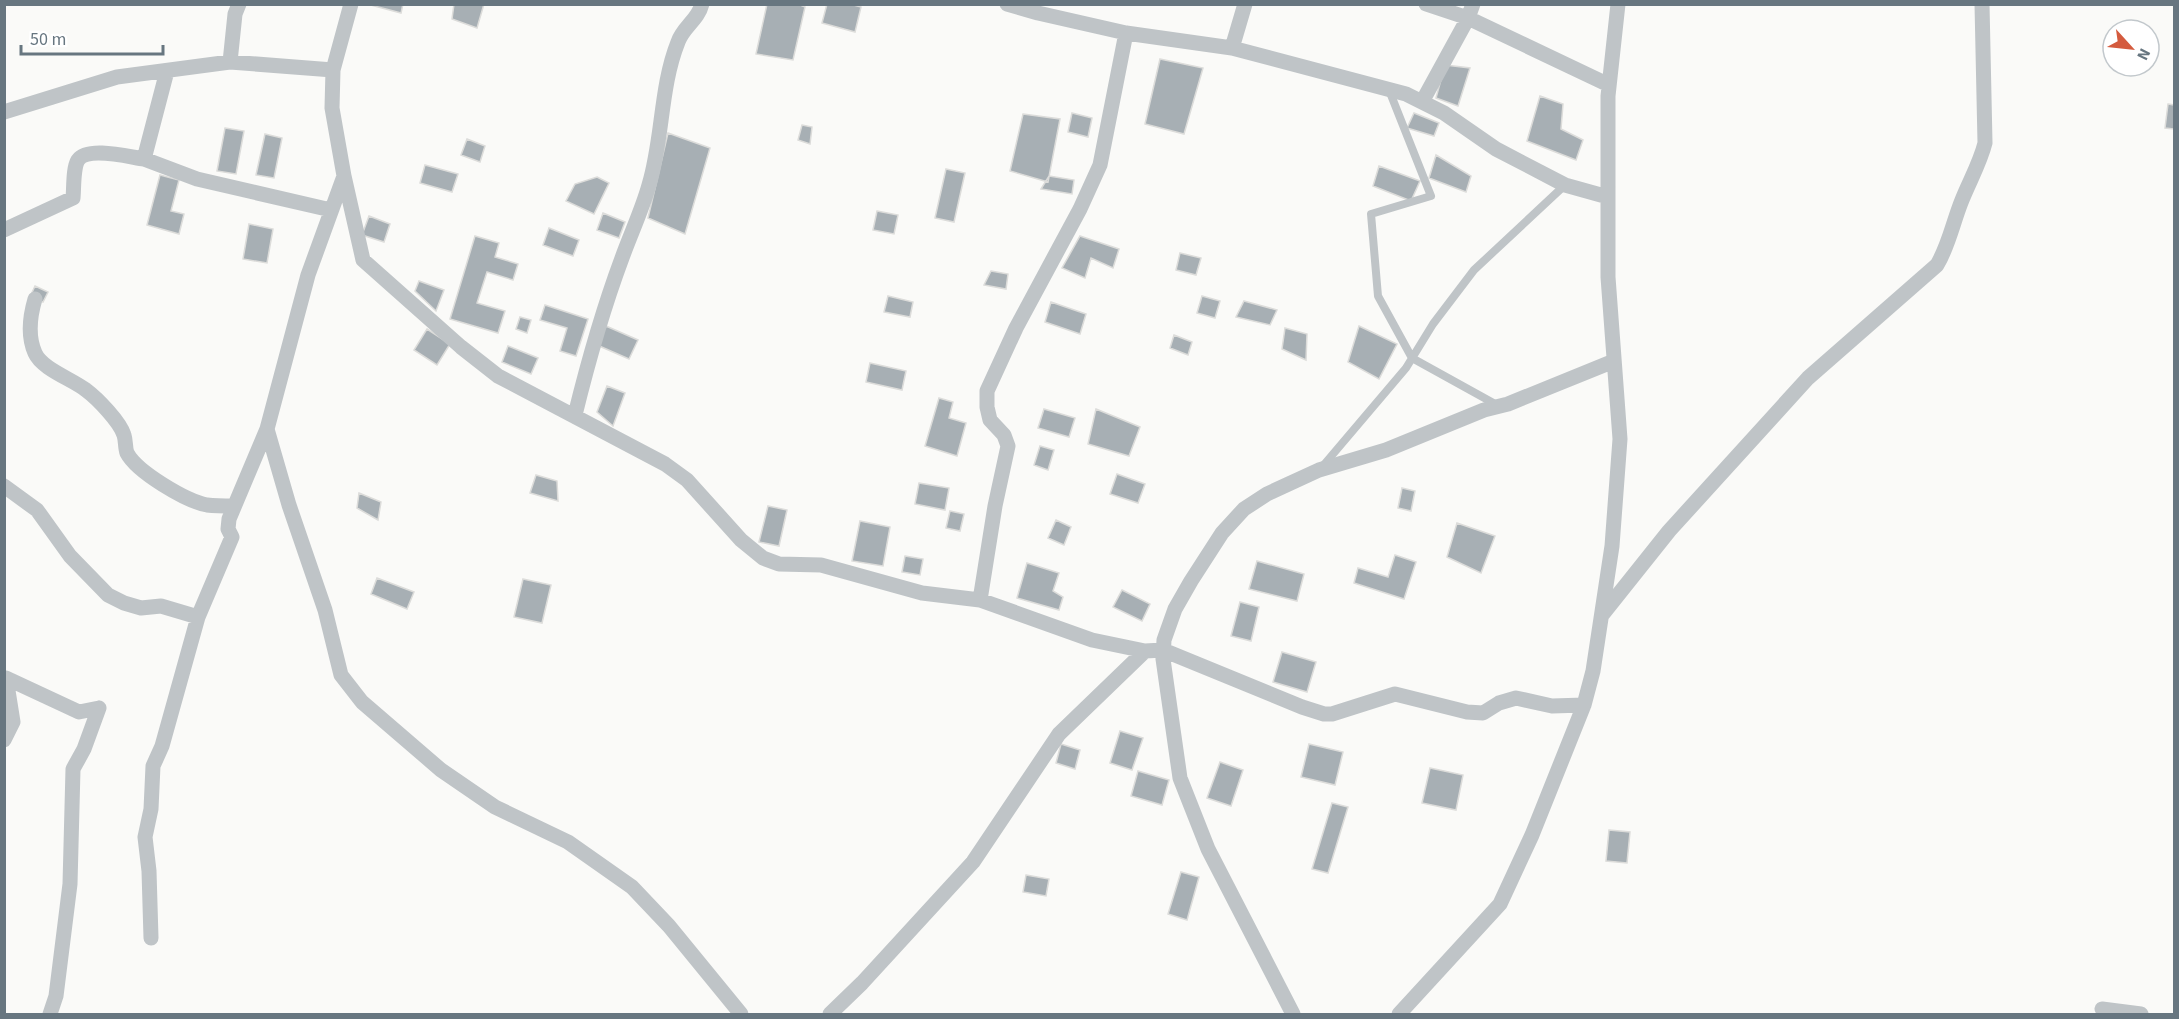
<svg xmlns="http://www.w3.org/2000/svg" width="2179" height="1019" font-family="'Source Sans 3',sans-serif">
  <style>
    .building { fill: #a7afb4; stroke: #dcdcda; stroke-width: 1.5 }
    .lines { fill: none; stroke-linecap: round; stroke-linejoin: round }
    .lane { stroke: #bfc4c7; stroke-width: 8 }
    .street { stroke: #bfc4c7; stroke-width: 15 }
  </style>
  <rect width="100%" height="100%" fill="#fafaf8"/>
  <path class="building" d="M367,4H403L401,13Z
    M454,4H484L477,28L452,19Z
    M767,4H798L805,7L793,60L756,54Z
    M827,4H850L861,7L855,32L822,23Z
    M1160,59L1203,68L1184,134L1145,124Z
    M1445,65L1470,68L1458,106L1436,98Z
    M1540,96L1563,104L1561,129L1583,140L1576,160L1527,141Z
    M2168,104L2174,105V129L2165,128Z
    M1072,113L1092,118L1088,137L1068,132Z
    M1414,113L1439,123L1434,136L1407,128Z
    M1023,114L1060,119L1048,182L1010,171Z
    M802,125L812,127L810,144L798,140Z
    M225,128L244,131L236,174L217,171Z
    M668,133L710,148L685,234L648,218Z
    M265,134L282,138L274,178L256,175Z
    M467,139L485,146L480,162L461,155Z
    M1436,155L1471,176L1466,192L1429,178Z
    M425,165L458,174L452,192L420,183Z
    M1379,166L1420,181L1411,201L1373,186Z
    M946,169L965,173L954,222L935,218Z
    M160,175L179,180L171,211L184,214L179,234L147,225Z
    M1049,176L1074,180L1072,194L1041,189Z
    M597,177L609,183L594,214L566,201L575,184Z
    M877,211L898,215L894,234L873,230Z
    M603,213L625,222L619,238L597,230Z
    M369,216L390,224L384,242L362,235Z
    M249,224L273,229L267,263L243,259Z
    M549,228L579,240L573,256L543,245Z
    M475,236L499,243L495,257L518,264L513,280L487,272L477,303L505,311L498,333L450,319Z
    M1080,236L1119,249L1113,268L1091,258L1085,278L1062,268Z
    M1180,253L1201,258L1196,275L1176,270Z
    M991,271L1008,274L1006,289L984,285Z
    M419,281L444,290L436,311L415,291Z
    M35,286L48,292L43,302L30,297Z
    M888,296L913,302L910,317L884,312Z
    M1202,296L1220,301L1215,318L1197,313Z
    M1244,301L1277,310L1270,325L1236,317Z
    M1051,302L1086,314L1080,334L1045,322Z
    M545,305L588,319L576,356L560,351L567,328L540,320Z
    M520,317L531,320L527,333L516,329Z
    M606,326L638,340L629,359L597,345Z
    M1359,326L1397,344L1379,379L1348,362Z
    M1285,328L1307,334L1306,360L1282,349Z
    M427,329L450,344L437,365L414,350Z
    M1174,335L1192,342L1188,355L1170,348Z
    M508,346L538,358L531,374L502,362Z
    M870,363L906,371L902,390L866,382Z
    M607,386L625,393L613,426L597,412Z
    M939,398L953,402L949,418L966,423L957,456L925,446Z
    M1044,409L1075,418L1069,437L1038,428Z
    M1096,409L1140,427L1129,456L1088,444Z
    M1040,446L1054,450L1048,470L1034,465Z
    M1117,474L1145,484L1138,503L1110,494Z
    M536,475L557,481L558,501L530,493Z
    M919,483L949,488L945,510L915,504Z
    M1402,488L1415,491L1411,511L1398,508Z
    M359,493L381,502L378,520L357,508Z
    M768,506L787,510L779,546L759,542Z
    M950,511L964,514L960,531L946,528Z
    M1056,520L1071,527L1064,545L1048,538Z
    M860,521L890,527L883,566L852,561Z
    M1457,523L1495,536L1481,573L1447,557Z
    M1395,555L1416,562L1404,599L1354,583L1358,568L1388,577Z
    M905,556L923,559L920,575L902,572Z
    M1257,561L1304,574L1297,601L1249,589Z
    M1027,563L1059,573L1053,591L1063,597L1059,610L1017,598Z
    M377,578L414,592L407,609L371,594Z
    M523,579L551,585L542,623L514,617Z
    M1122,590L1150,604L1142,621L1113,607Z
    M1240,602L1259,607L1251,641L1231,636Z
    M1282,652L1316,662L1307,692L1273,682Z
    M1120,731L1143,738L1132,770L1110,763Z
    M1061,744L1080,750L1075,769L1056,763Z
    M1309,744L1343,752L1335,785L1301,777Z
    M1220,762L1243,770L1231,806L1207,798Z
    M1430,768L1463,775L1456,810L1422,803Z
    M1138,771L1169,780L1162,805L1131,796Z
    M1332,803L1348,807L1328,873L1312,869Z
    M1609,830L1630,832L1627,863L1606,861Z
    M1181,872L1199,877L1187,920L1168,914Z
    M1026,875L1049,879L1046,896L1023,892Z"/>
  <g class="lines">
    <path class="lane" d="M1389,90L1431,196L1371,214L1378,296L1412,358L1497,405
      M1322,467L1406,368L1433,324L1474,270L1565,185"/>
    <path class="street" d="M351,4L333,70L332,108L344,176L363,260L461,347L498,376L665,464L687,480L741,540L763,558L779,564L821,565L922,593L980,600L1092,640L1145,651
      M1007,4L1038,13L1126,33L1232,48L1406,94L1444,113L1496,149L1565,185L1608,197
      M1426,4L1468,18L1609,85
      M1232,48L1245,4
      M230,62L235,14L239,4
      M1422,102L1468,18L1473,4
      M4,112L117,77L230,62L333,70
      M144,159L197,179L331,210
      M344,176L308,275L267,429L289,505L325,610L341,675L362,702L441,770L495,807L568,842L632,887L669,926L741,1014
      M4,230L73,198C74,188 73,168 78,160C88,146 129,157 144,159L167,71
      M35,299C30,316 27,335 35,353C42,369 72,379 86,390C98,399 120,422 124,435C126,441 125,448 127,453C137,472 186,501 207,505C216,506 225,506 234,506
      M575,415C588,362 603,309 622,258C631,233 642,210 649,185C663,139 660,87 678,42C683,27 698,20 702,4
      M4,486L37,510L70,556L108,595L124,603L141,608L161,606L198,617
      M980,600L995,506L1008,446L1004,435L990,420L987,407V391L1016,328L1080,209L1100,165L1126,33
      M1602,615L1669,531L1808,378L1937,265C1949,245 1953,222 1962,200C1970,180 1980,163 1985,143L1982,4
      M4,740L13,722L6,678L79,712L99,708
      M151,938L149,871L145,837L151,809L153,766L162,746L198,617L232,537L228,529L229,519L267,429
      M2102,1009L2141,1014
      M50,1014L56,996L70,884L73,769L84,749L99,708
      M830,1014L862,983L973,862L1059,734L1145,651L1163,650L1302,707L1324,714H1332L1395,694L1467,712L1483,713L1499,703L1516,698L1552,706L1584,705
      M1293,1014L1208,849L1180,778L1163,659L1164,640L1175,609L1191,581L1222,533L1244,509L1267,494L1319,470L1386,450L1484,410L1508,404L1614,361
      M1399,1014L1500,904L1532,835L1584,705L1593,671L1612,546L1620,439L1608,277V96L1618,4"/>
  </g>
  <rect width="2179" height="1019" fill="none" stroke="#677680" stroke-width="12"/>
  <g transform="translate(2131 48) rotate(117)"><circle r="28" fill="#ffffff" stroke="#c2c8cc" stroke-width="1.5"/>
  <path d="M0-4.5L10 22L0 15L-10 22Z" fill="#d45b3e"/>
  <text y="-9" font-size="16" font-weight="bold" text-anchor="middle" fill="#677680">N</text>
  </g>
  <path d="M21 45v9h142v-9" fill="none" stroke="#677680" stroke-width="3"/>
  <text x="30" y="45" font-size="18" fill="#677680" stroke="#ffffff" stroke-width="4.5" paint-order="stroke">50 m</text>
</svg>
